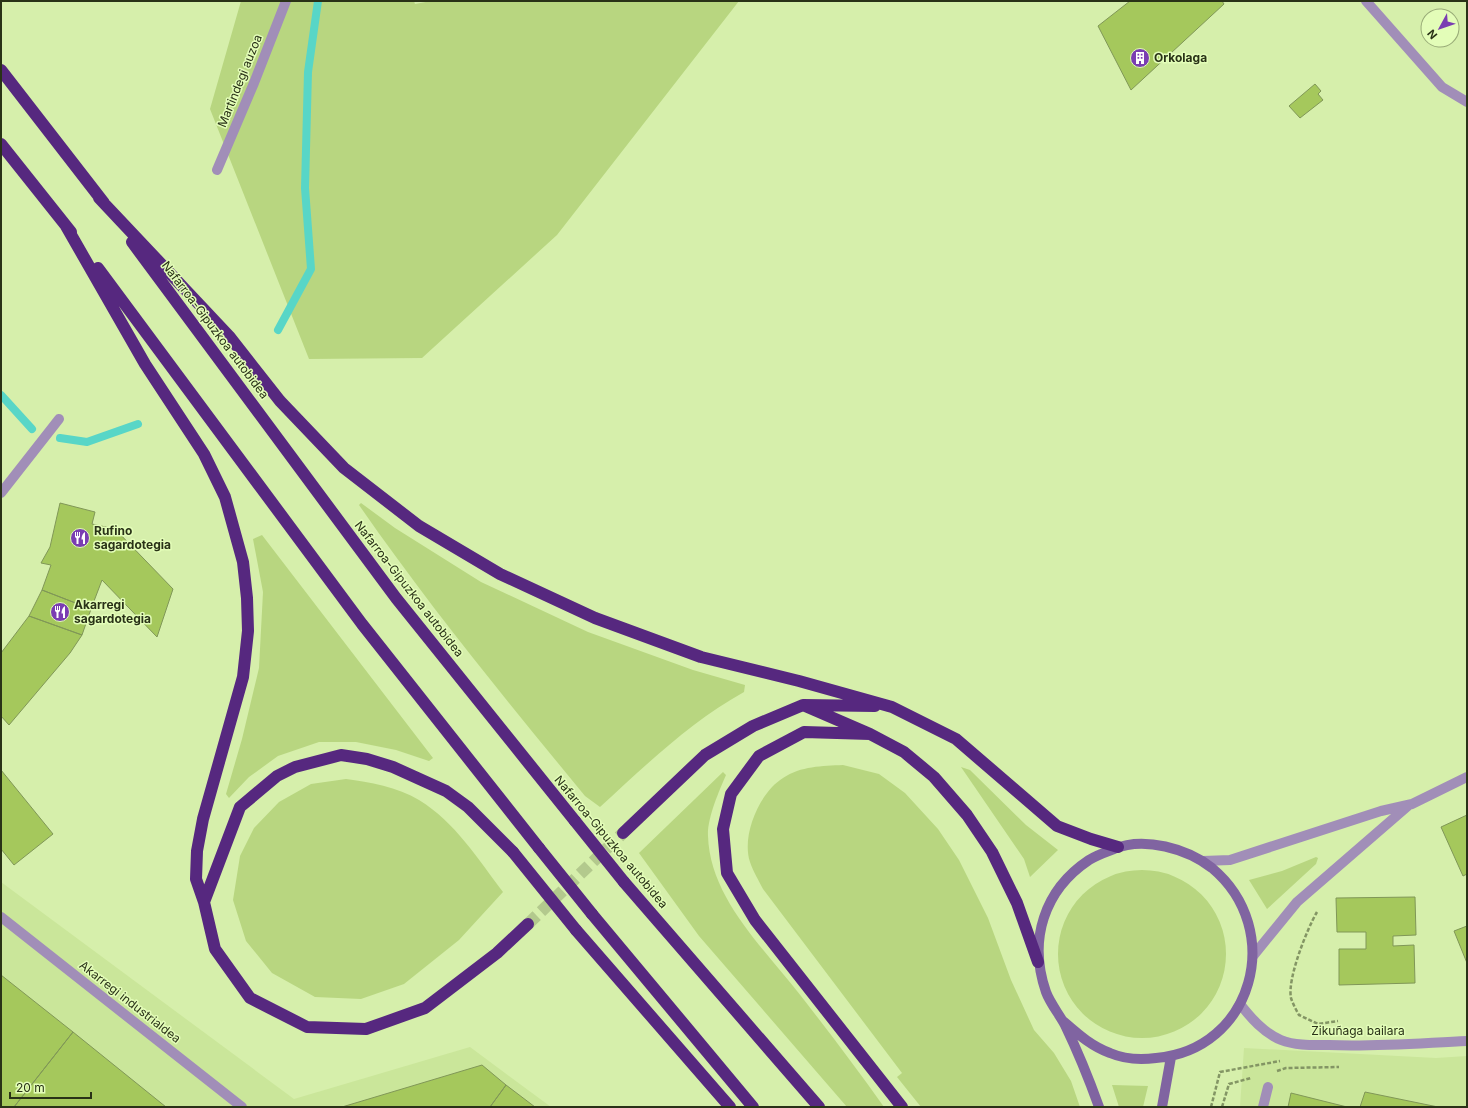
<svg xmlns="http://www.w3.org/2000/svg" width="1468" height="1108" font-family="Inter,sans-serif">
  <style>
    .built { fill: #cae69a }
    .green { fill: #b8d680 }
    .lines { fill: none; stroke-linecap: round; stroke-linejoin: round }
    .stream { stroke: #58d6c7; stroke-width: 8 }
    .building { fill: #a5c85c; stroke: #809757 }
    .motorway-tunnel { stroke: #b3c98d; stroke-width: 12; stroke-dasharray: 12 6; stroke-linecap: butt }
    .path { stroke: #839564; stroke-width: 2.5; stroke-dasharray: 4 2; stroke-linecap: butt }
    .service { stroke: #a18eb8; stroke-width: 10 }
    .minor { stroke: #a18eb8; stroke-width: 10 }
    .tertiary { stroke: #a18eb8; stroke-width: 10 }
    .secondary { stroke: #8064a1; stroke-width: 10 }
    .motorway { stroke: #56287f; stroke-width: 12 }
    .motorway-bridge { stroke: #56287f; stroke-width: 12 }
    .labels { text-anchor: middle; stroke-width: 3; stroke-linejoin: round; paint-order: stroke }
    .poi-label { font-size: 12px; font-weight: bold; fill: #293217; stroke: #e3fdb8; text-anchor: start }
    .street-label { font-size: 12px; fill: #293217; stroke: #e3fdb8 }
  </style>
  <rect width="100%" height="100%" fill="#d6efab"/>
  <path class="built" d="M1,882L294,1099L470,1047L551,1107H1Z
    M1244,1048L1436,1058L1467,1056V1107H1240Z"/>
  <path class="green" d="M241,1H414L415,4L431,1H739L557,235L422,358L309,359L210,109Z
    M361,503L395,528L481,582L588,632L693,670L745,685L744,692C690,722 646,765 600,807L585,796C507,701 429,606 359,505Z
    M262,535L433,758L429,761L396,750L356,742H319L278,756L249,777L229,798L226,794L242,739L259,668L263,592L253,539Z
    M843,765L879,774L905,793L938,829L959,860L988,918L1011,980L1034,1030L1054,1053L1071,1081L1080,1107H921L897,1077L902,1073L763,889C759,881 753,871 750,862C741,835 760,792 783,778C801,766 822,766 843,765Z
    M961,767L970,770L1026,825L1058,850L1030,877L1024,859Z
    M723,772L726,775C719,791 707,819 708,836C710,899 765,949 801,996C829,1032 857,1069 884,1107H847L699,936L639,853Z
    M346,779C369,782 398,787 419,800C455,822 478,859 503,892L459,940L404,984L361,999L315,997L272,973L246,941L233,900L240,856L254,828L279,802L311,784Z
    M1316,857L1318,858L1316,864L1267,909L1249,880L1282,871Z
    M1058 954a84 84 0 1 1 168 0a84 84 0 1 1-168 0Z
    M1112,1085L1148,1086L1143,1107H1119Z"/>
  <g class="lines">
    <path class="stream" d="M278,330L311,269L305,188L308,72L318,1
      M1,395L32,429
      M60,438L87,442L138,424"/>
  </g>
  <path class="building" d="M1130,1H1222L1224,4L1131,90L1098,26Z
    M1315,84L1321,91L1318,94L1323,100L1300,118L1289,106Z
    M60,503L95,512L92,524L115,529L173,589L157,637L102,580L91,609L42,590L51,565L41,563L50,547Z
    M42,590L91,609L82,635L29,616Z
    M29,616L82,635L70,653L9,725L1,716V653Z
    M1,770L53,834L14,865L1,849Z
    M1467,815V874L1463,876L1441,827Z
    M1415,897L1416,935L1393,936V946L1414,945L1415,983L1339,985V949H1366V932H1337L1336,898Z
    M1467,926V963L1454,931Z
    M1,975L73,1032L14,1107H1Z
    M73,1032L166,1107H14Z
    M482,1065L506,1085L490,1107H342Z
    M506,1085L535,1107H490Z
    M1365,1092L1438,1107H1360Z
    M1291,1093L1347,1107H1288Z"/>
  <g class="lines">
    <path class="motorway-tunnel" d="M528,924L623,833"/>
    <path class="path" d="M1317,912C1307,929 1287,979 1291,998C1293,1004 1296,1010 1299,1015L1318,1024L1338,1021
      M1277,1071L1286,1068L1339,1067
      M1211,1107L1220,1072L1280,1061
      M1222,1107L1229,1084L1251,1078"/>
    <path class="service" d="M1366,1L1442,87L1467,102
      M217,170L254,83L286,1
      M1,493L59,419
      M1263,1107L1268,1087"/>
    <path class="minor" d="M1,917L242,1107
      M1240,1004C1251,1018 1264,1033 1281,1040C1296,1046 1314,1045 1329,1045C1375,1047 1421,1043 1467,1041"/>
    <path class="tertiary" d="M1203,861L1230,860L1381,811L1412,804L1467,777
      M1253,956L1297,902L1409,805"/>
    <path class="secondary" d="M1063,1021C1078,1034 1091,1046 1110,1053C1124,1059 1141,1060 1156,1058C1253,1050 1286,930 1212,868C1188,849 1144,836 1114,849C1106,852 1097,855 1089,860C1044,890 1028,940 1046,992C1050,1003 1059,1014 1065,1025C1078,1052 1089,1079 1099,1107
      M1162,1107L1171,1057"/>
    <path class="motorway" d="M1,70L104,203
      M1,144L71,232
      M99,198L229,336L280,401L344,468L419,526L500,574L595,618L701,657L799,681L892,707L956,739L1057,826L1091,839L1118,847
      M66,226L145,364L204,454L225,497L243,562L247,598L248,631L243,677L203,819L197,851L196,879L204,902L215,949L250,998L307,1027L366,1029L425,1008L497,953L528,924
      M132,242L396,598L575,821
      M98,268L362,624L539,848
      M803,705L870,734L904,752L934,777L967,815L992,852L1017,903L1038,962
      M870,734L804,732L759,756L731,794L723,829L727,873L755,920L902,1107
      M623,833L705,755L753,726L803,705L875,706
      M624,882L819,1107
      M204,902L240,807L277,776L295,767L341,755L367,759L393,767L446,791L468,807L513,852
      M592,914L753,1107
      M576,930L730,1107"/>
    <path class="motorway-bridge" d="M575,821L624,882
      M539,848L592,914
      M513,852L576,930"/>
  </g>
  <defs>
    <symbol id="building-disc" viewBox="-11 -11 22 22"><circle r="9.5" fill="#7a3db2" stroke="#e3fdb8"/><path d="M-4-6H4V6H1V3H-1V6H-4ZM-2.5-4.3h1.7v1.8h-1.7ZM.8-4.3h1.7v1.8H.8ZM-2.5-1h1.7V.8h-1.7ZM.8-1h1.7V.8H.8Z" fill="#fff"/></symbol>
    <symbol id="restaurant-disc" viewBox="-11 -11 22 22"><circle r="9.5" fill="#7a3db2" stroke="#e3fdb8"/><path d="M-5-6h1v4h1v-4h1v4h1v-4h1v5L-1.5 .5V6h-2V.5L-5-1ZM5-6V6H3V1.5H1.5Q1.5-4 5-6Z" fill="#fff"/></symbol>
  </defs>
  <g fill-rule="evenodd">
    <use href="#building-disc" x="1129" y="47" width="22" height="22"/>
    <use href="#restaurant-disc" x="69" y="527" width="22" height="22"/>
    <use href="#restaurant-disc" x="49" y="601" width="22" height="22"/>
  </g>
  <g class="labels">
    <g class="poi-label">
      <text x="1154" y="62">Orkolaga</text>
      <text x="94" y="535">Rufino<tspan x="94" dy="14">sagardotegia</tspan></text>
      <text x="74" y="609">Akarregi<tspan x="74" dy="14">sagardotegia</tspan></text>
    </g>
    <g class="street-label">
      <text transform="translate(240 81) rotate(-68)" y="4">Martindegi auzoa</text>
      <text transform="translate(215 330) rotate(53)" y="4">Nafarroa-Gipuzkoa autobidea</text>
      <text transform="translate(409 589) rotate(52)" y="4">Nafarroa-Gipuzkoa autobidea</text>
      <text transform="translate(611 842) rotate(50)" y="4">Nafarroa-Gipuzkoa autobidea</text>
      <text transform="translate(130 1002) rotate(38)" y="4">Akarregi industrialdea</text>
      <text x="1358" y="1035">Zikuñaga bailara</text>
    </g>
  </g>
  <rect width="1468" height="1108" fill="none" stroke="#293217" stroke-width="4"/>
  <g transform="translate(1440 28) rotate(230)"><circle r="19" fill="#e3fdb8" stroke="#99ac78"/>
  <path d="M0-3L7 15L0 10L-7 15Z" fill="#7a3db2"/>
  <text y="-6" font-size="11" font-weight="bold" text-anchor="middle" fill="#293217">N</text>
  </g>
  <path d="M10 1092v6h81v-6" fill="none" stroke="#293217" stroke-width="2"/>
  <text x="16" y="1092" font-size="12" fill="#293217" stroke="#e3fdb8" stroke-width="3" paint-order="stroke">20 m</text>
</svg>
